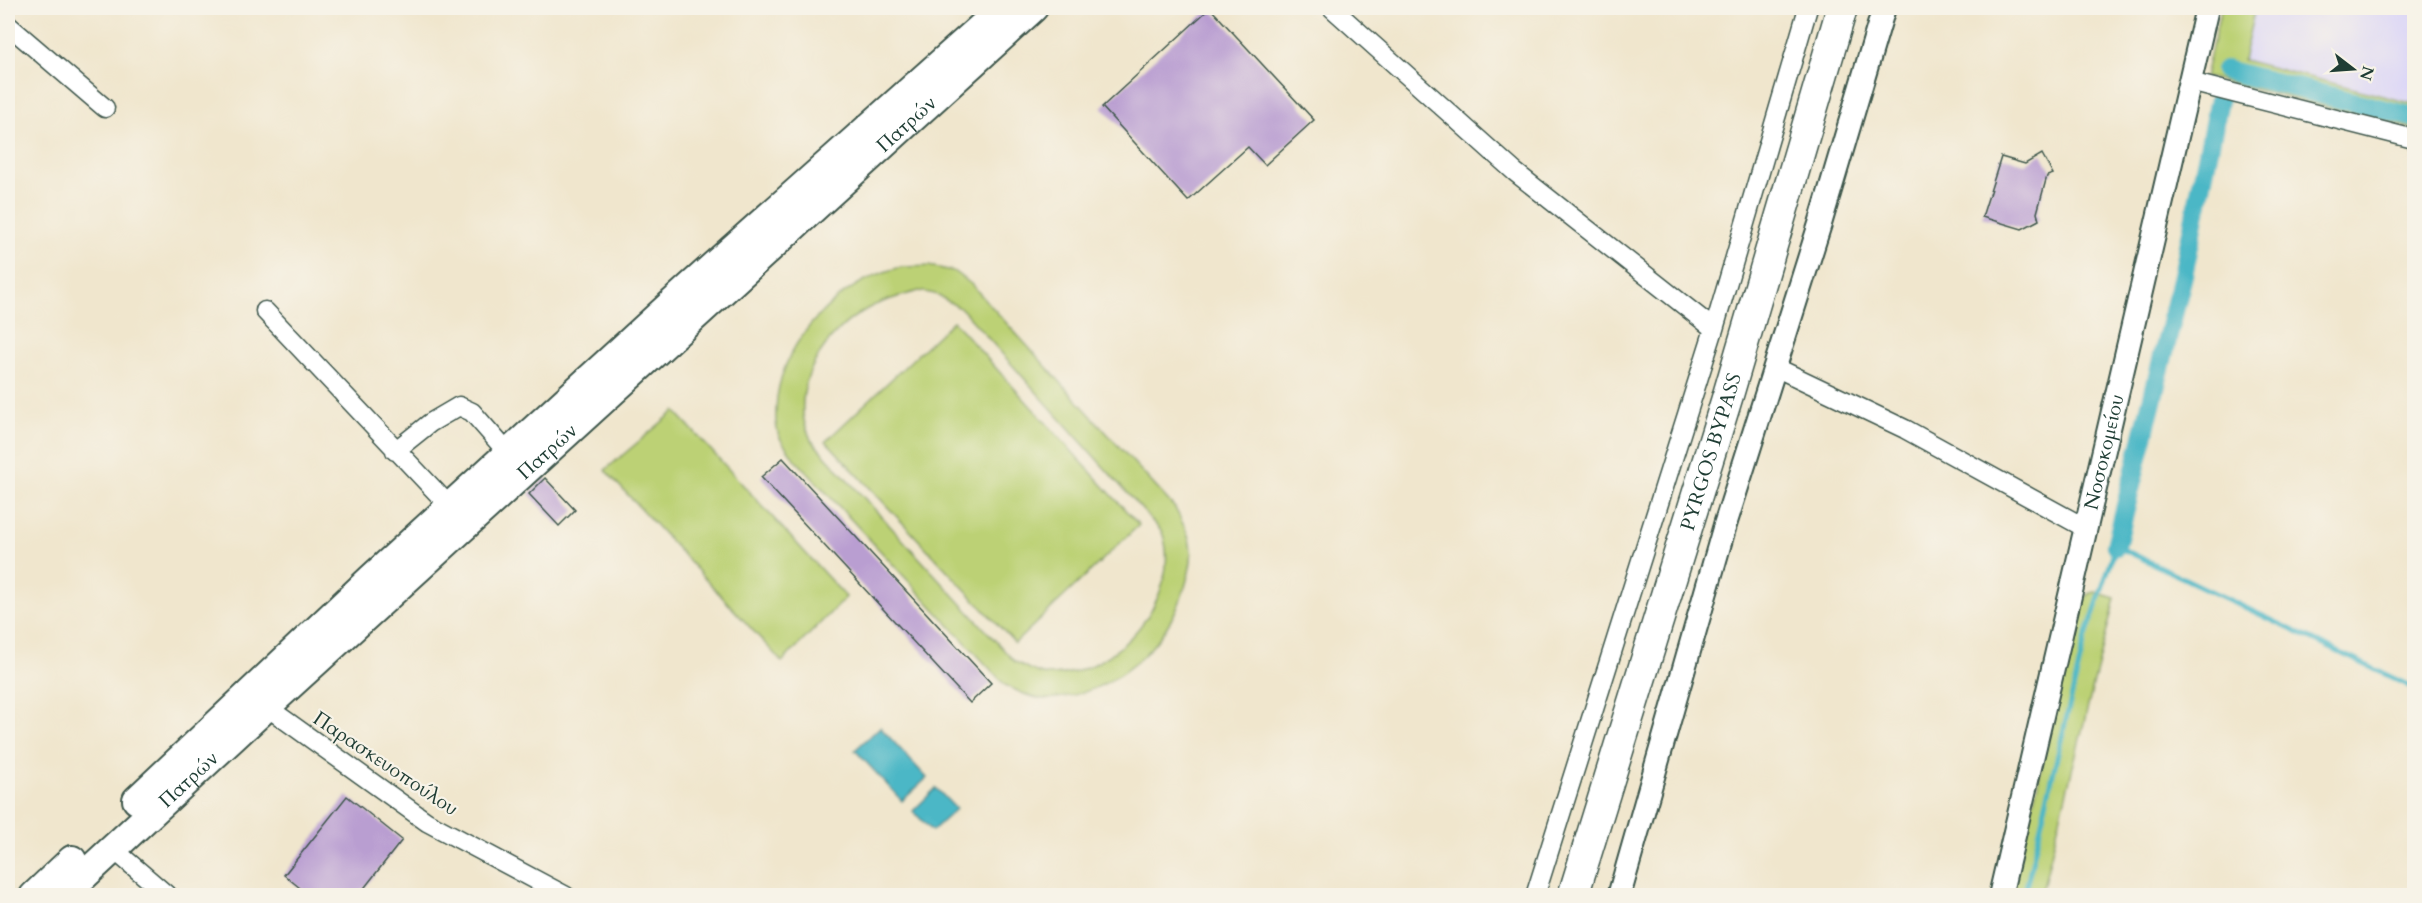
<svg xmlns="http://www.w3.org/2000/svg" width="2422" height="903" font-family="Cardo,serif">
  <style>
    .built { fill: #dbd6f7 }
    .green { fill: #bcd175; stroke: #6e8754; stroke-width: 1.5; fill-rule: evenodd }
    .water { fill: #4bb7c6; stroke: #357a7d; stroke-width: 1.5 }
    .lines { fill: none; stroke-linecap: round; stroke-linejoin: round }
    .stream { stroke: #4bb7c6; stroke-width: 5 }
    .canal { stroke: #4bb7c6; stroke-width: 20 }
    .building { fill: #b99ed1 }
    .minor-casing { stroke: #3e564b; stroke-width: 21 }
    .tertiary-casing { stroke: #3e564b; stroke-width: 26 }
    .primary-casing { stroke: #3e564b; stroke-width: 32 }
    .trunk-casing { stroke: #3e564b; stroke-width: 33 }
    .minor { stroke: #fff; stroke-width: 18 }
    .tertiary { stroke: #fff; stroke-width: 22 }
    .primary { stroke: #fff; stroke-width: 28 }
    .trunk { stroke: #fff; stroke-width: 30 }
    .labels { text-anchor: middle; stroke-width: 4.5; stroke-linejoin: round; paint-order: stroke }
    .street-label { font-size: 20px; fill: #1f3d34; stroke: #f7f3e8 }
  </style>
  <rect width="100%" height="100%" fill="#f7f3e8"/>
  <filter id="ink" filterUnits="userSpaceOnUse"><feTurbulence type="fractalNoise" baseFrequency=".0167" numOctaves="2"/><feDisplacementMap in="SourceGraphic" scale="12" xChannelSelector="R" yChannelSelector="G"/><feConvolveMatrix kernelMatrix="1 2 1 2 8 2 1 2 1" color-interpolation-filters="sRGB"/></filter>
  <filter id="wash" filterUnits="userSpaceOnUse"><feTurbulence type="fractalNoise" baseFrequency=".008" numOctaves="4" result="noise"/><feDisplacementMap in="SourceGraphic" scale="24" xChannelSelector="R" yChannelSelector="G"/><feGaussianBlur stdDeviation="1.35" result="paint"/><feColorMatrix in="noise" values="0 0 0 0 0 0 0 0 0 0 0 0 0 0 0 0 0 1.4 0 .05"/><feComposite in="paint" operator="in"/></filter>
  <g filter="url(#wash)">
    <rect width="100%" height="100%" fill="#f0e6cd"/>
    <path class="built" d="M2255,8H2414V104L2243,60Z"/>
    <path class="green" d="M2221,8H2255L2243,60L2414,104V129L2205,77Z
      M929,266L953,271L971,284L1175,508C1182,522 1190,535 1191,551C1193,562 1188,576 1185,587C1167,647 1113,695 1048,699C1033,700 1018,691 1005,685L793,457C789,450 783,444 780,438C774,426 776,409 777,397C786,337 838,284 897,268C907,266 919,267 929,266ZM919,291L935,294L962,309L1162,532C1185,595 1115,678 1048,675C1036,674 1024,666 1014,661L811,440C808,432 803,422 803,413C800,370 831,329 867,309C883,300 901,296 919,291Z
      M953,321L1139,525L1015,643L826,441Z
      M675,411L846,597L782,662L605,470Z
      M2095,592L2115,598L2041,895L2011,896L2081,603L2089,594Z"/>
    <path class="water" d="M880,727L927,778L902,801L855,750Z
      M936,788L956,809L932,831L913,811Z"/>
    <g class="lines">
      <path class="stream" d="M2024,896L2085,640L2116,546L2414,688"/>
      <path class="canal" d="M2225,70L2414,117
        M2116,546L2183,275L2219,100"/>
    </g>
    <g id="blocks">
      <path class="building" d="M1210,8L1314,120L1265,165L1248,147L1188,201L1102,107Z
        M2042,154L2053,174L2047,176L2037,213L2039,220L2022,229L1982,217L2001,157L2025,164Z
        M783,458L991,683L970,703L761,477Z
        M545,478L575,510L559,526L529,494Z
        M347,796L402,840L358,896H310L284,875Z"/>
    </g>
  </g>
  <g filter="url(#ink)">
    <use href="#blocks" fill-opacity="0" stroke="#3e564b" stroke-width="1.5"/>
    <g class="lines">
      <defs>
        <path id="minor" d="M1332,8L1515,172L1714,329
          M8,25L105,108
          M2190,82L2414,139
          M265,311L457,514
          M1775,367L1905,429L2087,529
          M395,451L430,423L459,406L472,412L515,461
          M260,702L427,822L566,896
          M112,848L168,896
          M1535,896L1714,329L1808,8"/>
        <g id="tertiary">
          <path d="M1619,896L1725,525L1820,224L1884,8"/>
          <path id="s1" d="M2000,896L2207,8"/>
        </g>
        <g id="primary">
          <path d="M137,800L371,579L690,287L1003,8"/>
          <path d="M34,896L72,860"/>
          <path id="s2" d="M62,896L266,707L1033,8"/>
        </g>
        <g id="trunk">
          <path id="s3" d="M1573,896L1728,395L1842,8"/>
        </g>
      </defs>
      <use href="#minor" class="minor-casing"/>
      <use href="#tertiary" class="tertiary-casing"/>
      <use href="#primary" class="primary-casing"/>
      <use href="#trunk" class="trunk-casing"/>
      <use href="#minor" class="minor"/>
      <use href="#tertiary" class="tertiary"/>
      <use href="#primary" class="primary"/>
      <use href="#trunk" class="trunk"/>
    </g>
  </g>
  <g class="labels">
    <g class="street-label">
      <text dy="7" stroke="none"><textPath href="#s2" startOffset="1144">Πατρών</textPath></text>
      <text dy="7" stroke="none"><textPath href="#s2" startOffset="658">Πατρών</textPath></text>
      <text dy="7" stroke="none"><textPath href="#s3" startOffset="465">PYRGOS BYPASS</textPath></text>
      <text dy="7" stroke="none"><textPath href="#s1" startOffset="456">Νοσοκομείου</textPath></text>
      <text transform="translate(386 763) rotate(34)" y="7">Παρασκευοπούλου</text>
      <text dy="7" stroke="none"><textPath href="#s2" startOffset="172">Πατρών</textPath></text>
    </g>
  </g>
  <rect width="2422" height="903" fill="none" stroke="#f7f3e8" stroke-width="30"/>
  <g transform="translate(2353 69) rotate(107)" stroke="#f7f3e8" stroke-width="4.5" paint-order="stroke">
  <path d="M0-4.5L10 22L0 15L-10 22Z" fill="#1f3d34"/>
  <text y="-9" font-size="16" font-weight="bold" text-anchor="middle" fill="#1f3d34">N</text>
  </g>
</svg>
